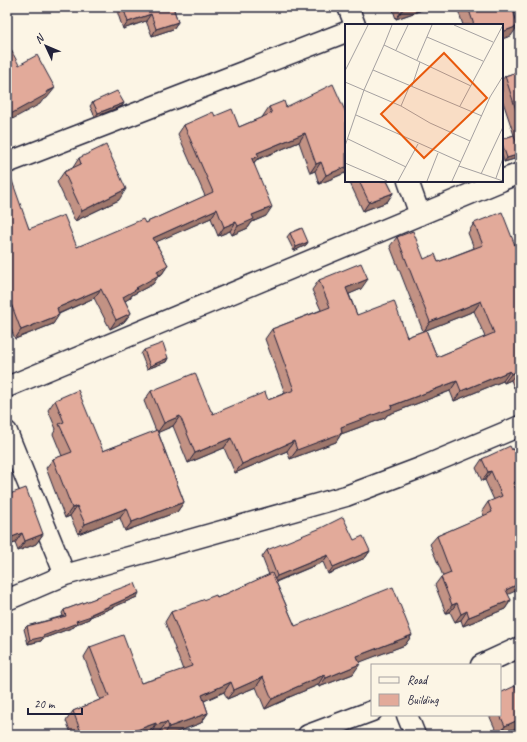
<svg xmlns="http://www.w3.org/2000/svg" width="527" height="742" font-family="Caveat,sans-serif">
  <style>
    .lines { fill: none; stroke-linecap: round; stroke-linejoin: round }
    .minor-casing { stroke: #22223b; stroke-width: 23 }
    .minor { stroke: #fcf5e5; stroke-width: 20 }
    .wall { fill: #c29284; stroke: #22223b; fill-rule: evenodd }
    .shaded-wall { fill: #9e776c; stroke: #22223b }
    .building { fill: #e2aa9a; stroke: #22223b }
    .inset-road { fill: none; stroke: #a5a1a1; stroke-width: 1 }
    .view { fill: #e8590c; fill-opacity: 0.15; stroke: #e8590c; stroke-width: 2 }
    .inset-edge { fill: none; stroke: #22223b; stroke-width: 2 }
  </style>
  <rect width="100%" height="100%" fill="#fcf5e5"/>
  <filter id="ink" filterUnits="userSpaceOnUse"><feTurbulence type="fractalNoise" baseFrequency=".025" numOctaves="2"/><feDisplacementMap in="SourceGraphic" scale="8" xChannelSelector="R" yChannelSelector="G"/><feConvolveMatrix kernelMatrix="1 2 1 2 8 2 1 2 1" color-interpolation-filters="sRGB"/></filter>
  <g filter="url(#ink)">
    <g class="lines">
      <defs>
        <path id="minor" d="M348,7L355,25
          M7,163L346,32
          M502,180L520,173
          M408,181L420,215
          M7,387L501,181
          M7,432L65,575
          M7,600L65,575L346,496L420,468L520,426
          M481,665L520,647
          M407,715L415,735
          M308,735L372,711"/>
      </defs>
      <use href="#minor" class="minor-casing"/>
      <use href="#minor" class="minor"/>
    </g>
    <path class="wall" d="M120,7H173L178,22L173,29L152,36L146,21L123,29L117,11Z
      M392,7H424L422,10L396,19Z
      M457,7H518L514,14L511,36L502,25H463Z
      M520,71V146L518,147V158L504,162L502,154V139L514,135L502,99V80L505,76Z
      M93,102L124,103L122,106L95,117L90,106Z
      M269,107H286L346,113V175L345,173L319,184L315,171L310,173L299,142L256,160L254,163L266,216L252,222L248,228L232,235L230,231L218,236L211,218L155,242L168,265L162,274L159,275L153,284L132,295L130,298L125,301L131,313L124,322L110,329L94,298L59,314L53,324L15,339L7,319V176L29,229L77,247L145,223L205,196L178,134L184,125L215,116L239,127L263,117V116Z
      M79,158L119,200L75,221L57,182L64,172L72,169Z
      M349,181H387L393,193L387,202L363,211Z
      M474,223L520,258V385L514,388L511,380L504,383L503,381L454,401L450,391L387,415L385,418L341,434L336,442L290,459L287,451L235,473L224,448L188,463L173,426L158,432L184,502L177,512L125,531L120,518L78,534L70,516L65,518L46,468L53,459L62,456L53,434L56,429L48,410L55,400L103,451L156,431L144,401L151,391L211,411L213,414L268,400L285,393L265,339L272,329L321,310L312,290L319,280L361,289L349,294L357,315L407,337L423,331L390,246L397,237L424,259L438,262L474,248L468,233ZM474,311L485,337L437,357L426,330Z
      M290,233L308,242L306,245L294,251L287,237Z
      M144,350L168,358L166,362L147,369L141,354Z
      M520,446V485L515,488L508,595L511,600L505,609L463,626L461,620L455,622L450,612L446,613L435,585L441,577L443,576L430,544L437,536L484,516L482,511L488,502L494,500L485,480L482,481L476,468L482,459L512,450Z
      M7,495L43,534L36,544L18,551L15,543L7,546Z
      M354,540L370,551L365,558L328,574L323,562L276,582L295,626L412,635L405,645L359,662L353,674L319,687L318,685L287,698L285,700L265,709L256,687L227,699L224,692L204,701L208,713L201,723L169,735H162L160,731L150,735L149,733L143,735H72L66,721L73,711L100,700L84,657L90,647L141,683L158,678L183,670L165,622L171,612L217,598L269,575L262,557L267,550Z
      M96,597H137L90,617L89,619L76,624L74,627L42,639L41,641L28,644L24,629L27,626L63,616L62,613L64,610L94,599Z
      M519,695L520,726L501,735H498L489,715H500Z"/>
    <path class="shaded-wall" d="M409,7H424L422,10L396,19L403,9Z
      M518,9L511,19L513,10Z
      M151,14L146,21L123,29L128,22Z
      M178,22L173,29L152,36L156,29Z
      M518,26L511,36L502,39V32Z
      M55,88L47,98L42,101L40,104L7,122V116Z
      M124,103L122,106L95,117L98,113Z
      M305,133L299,142L256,160L252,165L246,168L257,153Z
      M520,154L518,158L504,162L507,158Z
      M321,162L315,171L310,173L316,164Z
      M346,167V172L345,173L319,184L326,175Z
      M126,189L119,200L75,221L82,211Z
      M393,193L387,202L363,211L369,202Z
      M272,207L266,216L252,222L248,228L232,235L238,226L252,215Z
      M217,209L211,218L147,246L153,238Z
      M236,222L230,231L218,236L224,227Z
      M308,242L306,245L294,251L296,247Z
      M168,265L162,274L157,276L159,275L153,284L132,295L130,298L117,306L123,297L136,288L157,271Z
      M368,279L361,289L340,298L346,288Z
      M101,289L94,298L51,317L57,308Z
      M481,301L474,311L424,331L430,322Z
      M131,313L124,322L110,329L116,320Z
      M59,315L53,324L15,339L21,330Z
      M168,358L166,362L147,369L150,366Z
      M510,371L503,381L454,401L461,391Z
      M518,371L511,380L504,383L511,374Z
      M520,380V385L514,388Z
      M457,381L450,391L387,415L385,418L341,434L336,442L290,459L297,450L341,427L391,406Z
      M180,416L173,426L157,433L164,423Z
      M231,438L224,448L188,463L195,453Z
      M294,441L287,451L235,473L242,464Z
      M491,471L485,480L482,481L488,472Z
      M520,480V485L507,492L513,483Z
      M184,502L177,512L125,531L132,522Z
      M77,506L70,516L65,518L72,508Z
      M127,508L120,518L78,534L85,524Z
      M22,533L15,543L7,546V539Z
      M43,534L36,544L18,551L25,541Z
      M370,551L365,558L328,574L333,567Z
      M328,555L323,562L272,583L277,576Z
      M520,583V589L500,598L506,590Z
      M139,593L137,597L90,617L89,619L76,624L74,627L42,639L41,641L28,644L30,640L76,621Z
      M511,600L505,609L463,626L469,617Z
      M457,603L450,612L446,613L452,605Z
      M467,611L461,620L455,622L461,614Z
      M412,635L405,645L350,666L357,656Z
      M360,664L353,674L319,687L326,678Z
      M324,675L318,685L287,698L285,700L265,709L272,699L292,689Z
      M263,677L256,687L227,699L234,690Z
      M231,682L224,692L195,705L202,695Z
      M208,713L201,723L169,735H164L169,727Z
      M520,719V726L501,735H499L505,726Z
      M167,722L160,731L150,735L156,725Z
      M156,723L149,733L143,735H123Z"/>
    <path class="building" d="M123,7H173L178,22L156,29L151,14L128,22Z
      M402,7H409L403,9Z
      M468,7H518V9L513,10L518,26L502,32V25H474Z
      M10,48L19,65L37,55L55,88L46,92L47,94L7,116V50Z
      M520,71V122L505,76Z
      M333,84L346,113V167L326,175L321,162L316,164L305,133L257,153L259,156L252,159L272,207L252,215L254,219L238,226L236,222L224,227L217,209L153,238L168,265L157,271L159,275L136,288L137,289L123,297L131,313L116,320L101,289L57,308L59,315L21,330L10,301L7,302V176L10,175L29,229L64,215L77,247L143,219L145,223L213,192L184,125L213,112L215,116L232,109L239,127L272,113L269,107L284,101L286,107Z
      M117,91L124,103L98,113L93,102Z
      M514,135L520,154L507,158L502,143V139Z
      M106,145L126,189L82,211L64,172L81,164L79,158Z
      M359,181H387L393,193L369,202Z
      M502,212L520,258V375L518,371L511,374L510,371L461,391L457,381L391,406L392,408L341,427L342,433L297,450L294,441L242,464L231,438L195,453L180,416L164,423L151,391L195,373L211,411H212L213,414L265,392L268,400L294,390L272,329L330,307L319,280L361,263L368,279L346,288L357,315L394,301L407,337L426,330L437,357L494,333L481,301L430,322L397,237L413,231L424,259L435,254L438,262L483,245L474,223Z
      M302,228L308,242L296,247L290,233Z
      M163,343L168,358L150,366L144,350Z
      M78,390L103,451L157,430L184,502L132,522L127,508L85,524L77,506L72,508L53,459L72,452L59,424L64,422L55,400Z
      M510,446L512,450L520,446V480L513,483L520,497V583L506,590L511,600L469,617L467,611L461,614L457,603L452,605L441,577L451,573L437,536L492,512L488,502L502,496L491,471L488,472L482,459Z
      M26,488L43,534L25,541L22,533L7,539V495Z
      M343,517L354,540L363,536L370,551L333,567L328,555L277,576L267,550L321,528Z
      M272,573L295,626L393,587L412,635L357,656L360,664L326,678L324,675L292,689V690L272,699L263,677L234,690L231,682L202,695L208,713L169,727L167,722L156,725V723L123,735H82L73,711L109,696L90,647L123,635L141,683L158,678L192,666L171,612L216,595L217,598Z
      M135,583L139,593L91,614V616L76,621L77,623L43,636V637L30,640L27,626L66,616L64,610L96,598V597Z
      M515,686L519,695H520V719L505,726L500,715V693Z
      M7,722L12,735H7Z"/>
  </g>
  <g transform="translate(345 24)">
    <rect width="158" height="158" fill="#fcf5e5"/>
    <path class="inset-road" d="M109,1L148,18M82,13L138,37M39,21L47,1M51,26L63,1M72,36L87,1M28,46L137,92M0,47L23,1M0,58L56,82L85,99L125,117M67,62L75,38M56,82L65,61M115,82L158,1M11,91L116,138M3,115L61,143M0,122L19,66L39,21L126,62M0,139L42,157M114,142L158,157M136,150L158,103M151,154L158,134M53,157L73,120M82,157L93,129M107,157L145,73L158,52"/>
    <path class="view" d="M99,29L142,74L79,134L36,90Z"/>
    <rect width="158" height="158" class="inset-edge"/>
  </g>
  <rect width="527" height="742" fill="none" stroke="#fcf5e5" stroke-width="24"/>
  <rect x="12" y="12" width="503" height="718" fill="none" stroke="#22223b" stroke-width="1.5" filter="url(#ink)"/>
  <rect x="371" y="664" width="130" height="52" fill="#fcf5e5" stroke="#a5a1a1"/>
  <rect x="379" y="677" width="20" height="6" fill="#fcf5e5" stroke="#a5a1a1"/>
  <text x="407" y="684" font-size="12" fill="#22223b">Road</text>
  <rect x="379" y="694" width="20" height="12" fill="#e2aa9a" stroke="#a5a1a1"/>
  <text x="407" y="704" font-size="12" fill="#22223b">Building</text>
  <g transform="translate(46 46) rotate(314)" stroke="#fcf5e5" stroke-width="3" paint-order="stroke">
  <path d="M0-3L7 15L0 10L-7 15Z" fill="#22223b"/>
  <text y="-6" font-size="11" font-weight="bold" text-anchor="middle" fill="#22223b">N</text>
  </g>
  <path d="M28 708v6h54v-6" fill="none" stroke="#22223b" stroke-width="2"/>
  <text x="34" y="708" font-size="12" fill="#22223b" stroke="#fcf5e5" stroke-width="3" paint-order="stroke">20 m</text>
</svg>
